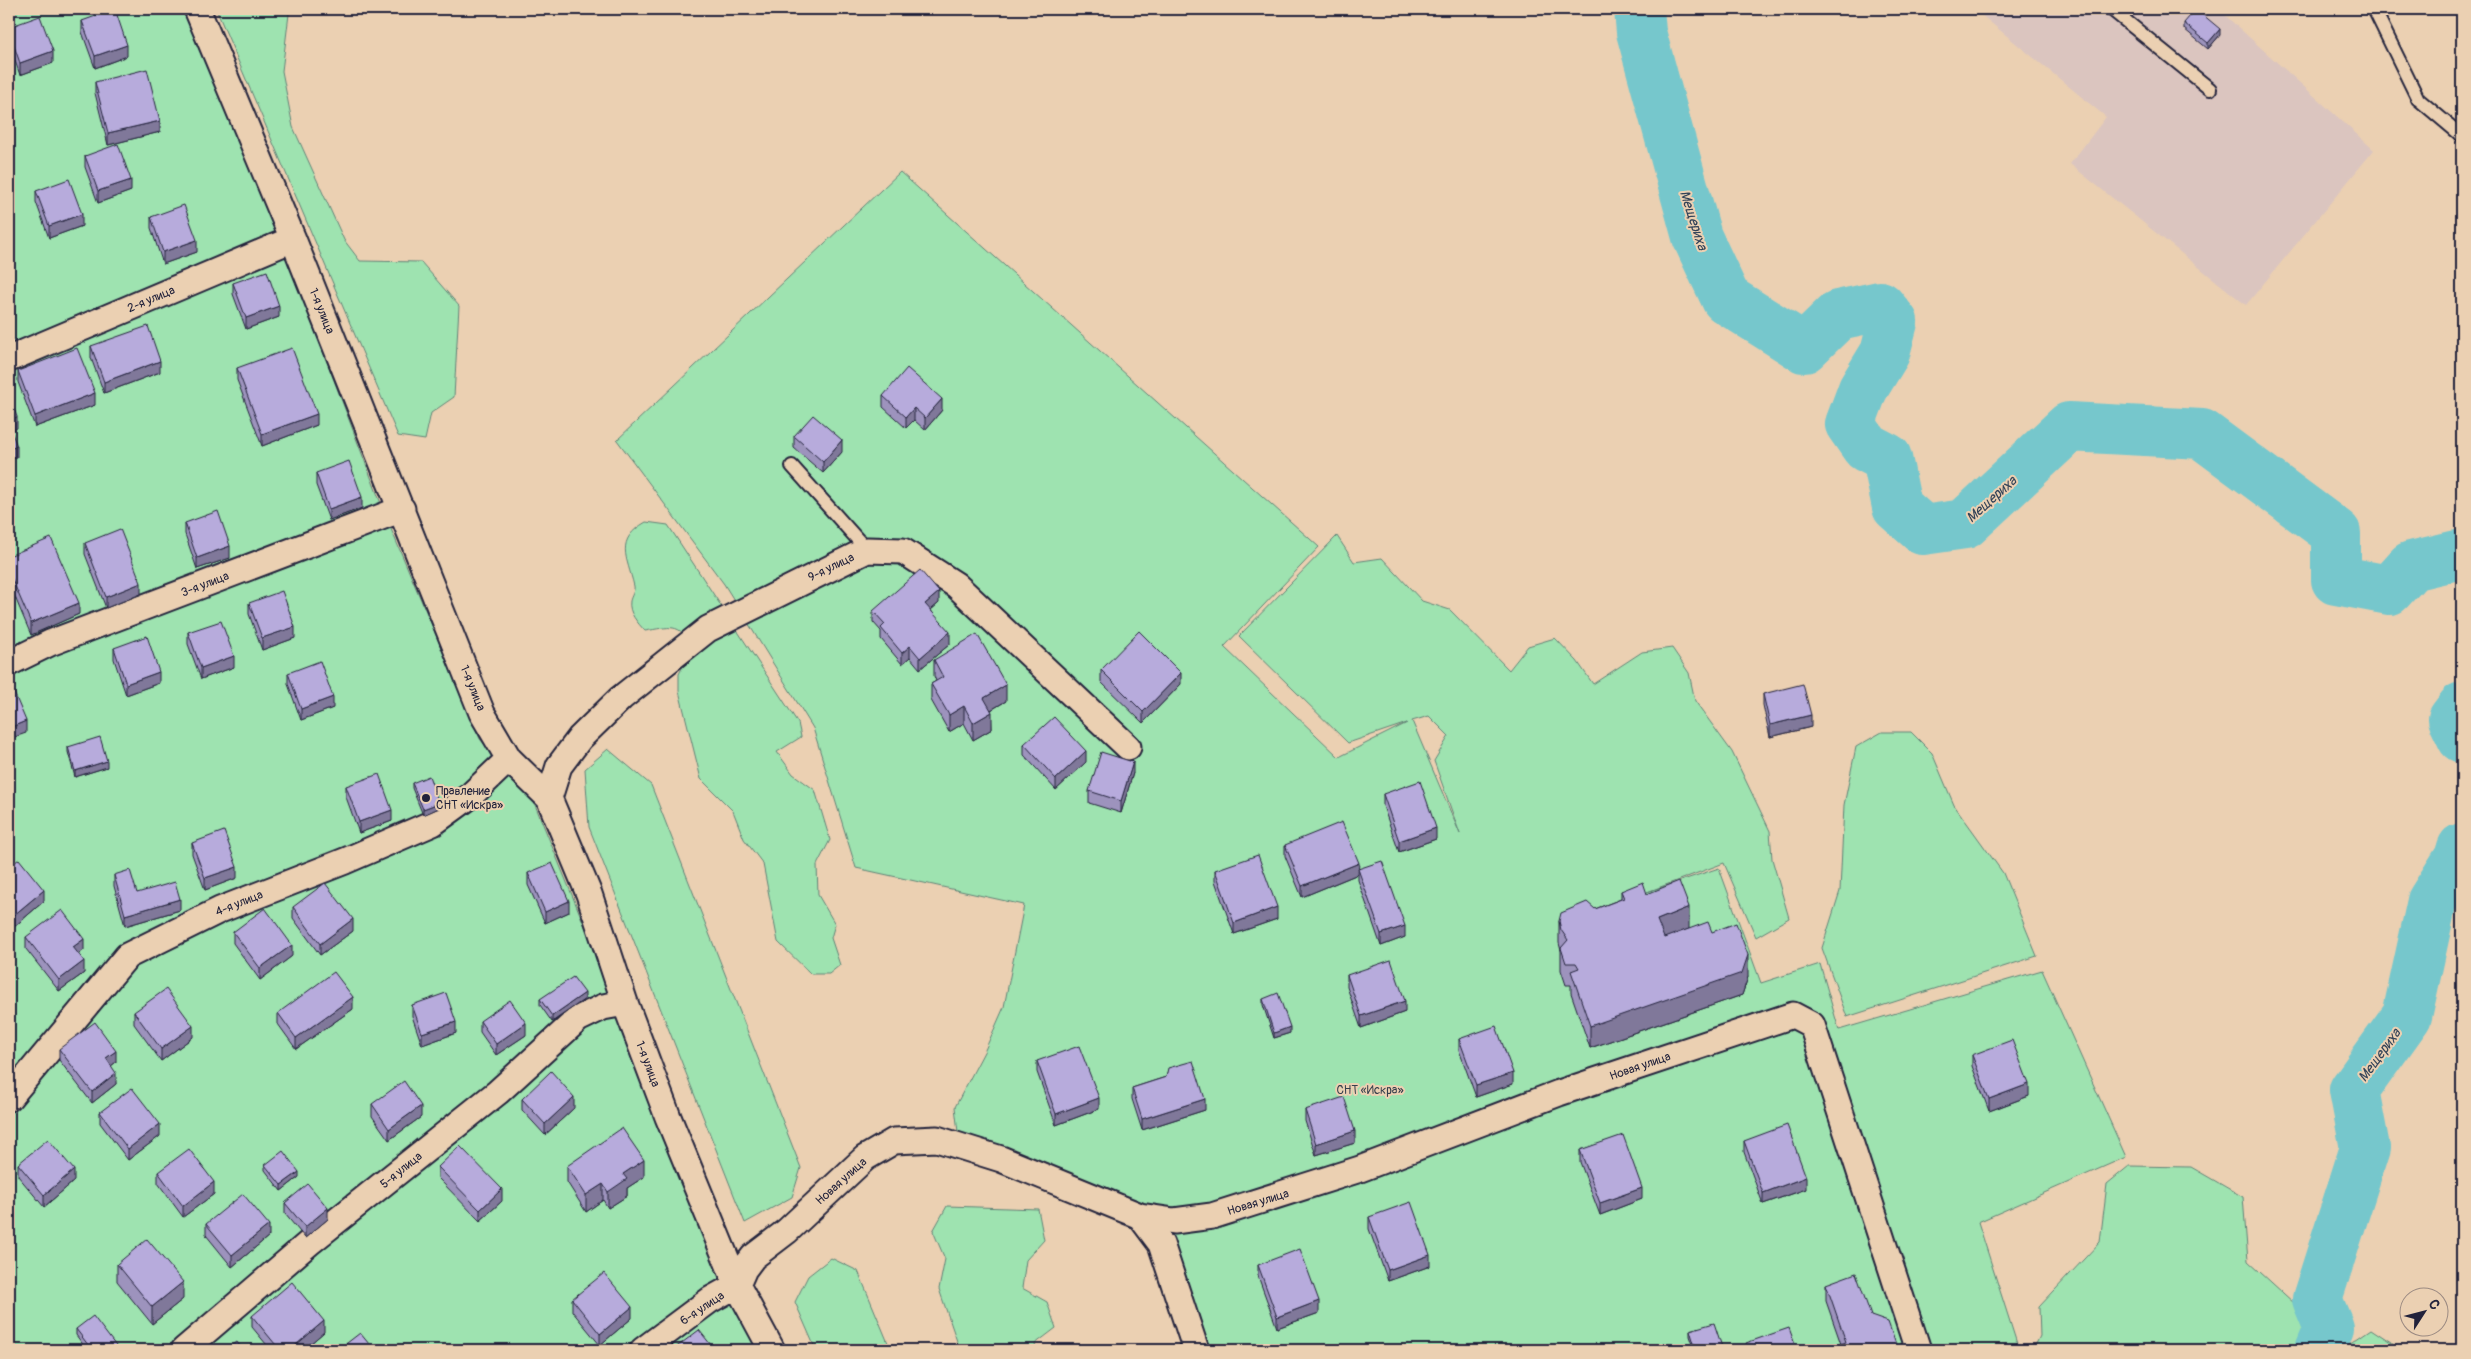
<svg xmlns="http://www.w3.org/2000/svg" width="2471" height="1359" font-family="Pangolin,sans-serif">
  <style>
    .built { fill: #dbc5bf }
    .green { fill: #9ee3b0; stroke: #608276; fill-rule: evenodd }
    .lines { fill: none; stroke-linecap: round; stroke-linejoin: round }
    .river { stroke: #76c7cc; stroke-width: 50 }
    .service-casing { stroke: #22223b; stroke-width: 16 }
    .minor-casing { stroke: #22223b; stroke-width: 29 }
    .service { stroke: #ebd0b2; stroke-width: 12 }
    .minor { stroke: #ebd0b2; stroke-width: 25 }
    .wall { fill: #9d93bd; stroke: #22223b }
    .shaded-wall { fill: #80789a; stroke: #22223b }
    .building { fill: #b7abdc; stroke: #22223b }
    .poi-dot { fill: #22223b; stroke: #ebd0b2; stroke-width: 2 }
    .labels { text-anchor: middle; stroke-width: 4; stroke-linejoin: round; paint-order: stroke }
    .street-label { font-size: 12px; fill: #22223b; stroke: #ebd0b2 }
    .poi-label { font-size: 12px; fill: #22223b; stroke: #ebd0b2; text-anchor: start }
    .park-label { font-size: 12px; fill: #353f4d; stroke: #ebd0b2 }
    .water-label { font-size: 14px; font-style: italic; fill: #334358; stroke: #ebd0b2 }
  </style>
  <rect width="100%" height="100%" fill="#ebd0b2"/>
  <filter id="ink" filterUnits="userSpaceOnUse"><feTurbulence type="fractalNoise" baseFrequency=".02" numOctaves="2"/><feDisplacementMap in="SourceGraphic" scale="10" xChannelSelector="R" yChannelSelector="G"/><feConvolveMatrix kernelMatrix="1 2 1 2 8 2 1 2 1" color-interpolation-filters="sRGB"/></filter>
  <g filter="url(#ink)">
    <path class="built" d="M1974,9H2218L2374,150L2246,305L2070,164L2106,117Z"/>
    <path class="green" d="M9,9H183L287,257L388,522L480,739L533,800L759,1350H9Z
      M216,9H285L289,14L282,71L293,127L344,240L360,261L421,262L459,306L454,397L431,413L425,440L398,436Z
      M900,172L1319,547L1224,647L1339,757L1407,723L1348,743L1239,636L1337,536L1354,562L1382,558L1422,601L1450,610L1509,670L1528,646L1555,638L1577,661L1593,684L1642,652L1672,648L1689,673L1695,701L1732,752L1770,831L1772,859L1789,918L1756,937L1724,863L1647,892L1719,868L1761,983L1820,964L1839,1030L2042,970L2126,1157L1978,1222L2019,1350H1189L1149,1228L961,1157L955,1107L985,1050L1004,1007L1024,905L856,868L813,728L724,584L617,440ZM1429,716L1449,736L1434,761L1460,834L1412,721Z
      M646,522L668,525L798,723L801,737L777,752L793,774L815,790L830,840L817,865L818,895L835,924L831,938L840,965L829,974H811L778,942L763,864L744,839L733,811L701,779L679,691V674L693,646C679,622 670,627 645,631C638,623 628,613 630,601C631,596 635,591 634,586C627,557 614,540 646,522Z
      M1882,732H1911L1932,753L1954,805L2003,873L2037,956L1847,1017L1822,948L1840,891L1844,805L1856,747Z
      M608,749L651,785L801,1168L792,1197L745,1223L589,827L585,769Z
      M2129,1166L2191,1167L2243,1197L2248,1261L2295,1304L2308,1329L2299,1350H2033L2040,1336L2039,1307L2100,1242L2107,1184Z
      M947,1206L1038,1209L1044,1240L1026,1260L1022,1288L1047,1302L1056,1328L1035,1344L1036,1350H960L939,1289L945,1259L933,1231Z
      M831,1258L858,1271L891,1350H816L795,1302L808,1276Z
      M2371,1329L2403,1350H2344L2346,1346Z"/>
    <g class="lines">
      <path class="river" d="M1639,9L1641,32L1697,237L1726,299L1804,348L1838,315L1880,306L1893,322L1885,353L1863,389L1850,424L1866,447L1887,458L1897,507L1923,530L1965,524L2069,427L2202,434L2336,533V580L2389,590L2411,566L2457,555L2462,556
        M2462,707L2453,719L2462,738
        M2320,1350L2329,1328L2317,1299L2365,1148L2354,1090L2407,1016L2432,901L2459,858L2462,848"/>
      <defs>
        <path id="service" d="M2111,9L2210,89
          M2374,9L2418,99L2462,136
          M792,466L867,550"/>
        <path id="minor" d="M197,9L293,239L482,713L509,759L549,798L589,894L625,1003L668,1117L737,1285L772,1350
          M9,359L293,239
          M9,663L50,643L402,509
          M549,798L559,766L580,738L621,698L708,629L867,550L903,551L956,585L1128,747
          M9,1098L127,956L220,910L345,861L433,823L470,796L509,759
          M1140,1216L1161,1244L1196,1350
          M184,1350L309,1243L498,1092L578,1019L603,1007L625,1003
          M643,1350L710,1300L737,1285L744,1269L753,1257L787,1231L865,1158L894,1141L937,1139L1001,1159L1140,1216L1174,1221L1212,1216L1360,1169L1559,1093L1793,1015L1812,1025L1918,1350"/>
      </defs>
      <use href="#service" class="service-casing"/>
      <use href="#minor" class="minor-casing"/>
      <use href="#service" class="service"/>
      <use href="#minor" class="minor"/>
    </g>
    <path class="wall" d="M82,21L127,56L95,68L82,32Z
      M2184,23L2220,35L2208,49L2184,29Z
      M9,27L53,63L20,75L9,44Z
      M95,82L160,132L108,145L95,93Z
      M85,156L131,191L98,203L85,167Z
      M36,191L82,226L49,238L36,202Z
      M151,217L197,252L163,264L151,228Z
      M233,283L279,317L246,329L233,294Z
      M91,346L160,372L104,393L91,358Z
      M237,368L317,425L262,446L237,380Z
      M18,371L95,405L35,427L18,382Z
      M883,396L942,410L925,430L914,420L906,428L883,407Z
      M794,436L842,452L823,473L794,448Z
      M316,473L362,508L329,520L316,485Z
      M185,523L230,558L197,569L185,534Z
      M85,543L141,594L106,608L85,554Z
      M9,556L79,614L31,635L9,583Z
      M249,603L295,638L262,650L249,614Z
      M939,603L931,610L950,644L920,669L910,657L902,664L881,639V631L873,622V611Z
      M188,632L234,667L201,679L188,644Z
      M114,648L159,683L126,695L114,659Z
      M934,660L1006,701L991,710L992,729L973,740L964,723L949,732L931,700V684L936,681L934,676Z
      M1101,670L1181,684L1143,723L1101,682Z
      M288,673L333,708L301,720L288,684Z
      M1763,694L1811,727L1770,737L1763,705Z
      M1024,744L1086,762L1056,790L1024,755Z
      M68,747L107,767L75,777L68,752Z
      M1133,773L1121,813L1089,803V791Z
      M412,783L439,808L423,815L412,788Z
      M346,786L392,821L359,833L346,797Z
      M1383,794L1436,839L1399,852L1383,806Z
      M192,843L237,878L205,890L192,854Z
      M1285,845L1359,869L1405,937L1381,946L1358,880V874L1302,897L1285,856Z
      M9,867L44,901L14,927L9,920Z
      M1215,870L1277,919L1234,934L1215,881Z
      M528,873L569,912L545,923L528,885Z
      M114,875L137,893L180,910L125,926L114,886Z
      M1621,891L1647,894L1689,929L1712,932L1748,977L1742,995L1590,1048L1571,993V985H1566L1561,970V951L1559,943V921L1595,909L1621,899Z
      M293,907L353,931L320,955L293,918Z
      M233,932L292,956L260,980L233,943Z
      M26,937L84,950L78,954L84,973L59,991L26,949Z
      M1347,975L1405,1012L1361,1028L1347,987Z
      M540,999H585L552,1022L540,1005Z
      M1263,999L1290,1033L1274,1038L1263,1005Z
      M412,1005L456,1033L422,1045L412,1016Z
      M353,1009L296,1049L278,1024V1013Z
      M134,1012L193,1037L161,1061L134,1024Z
      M480,1021L526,1035L496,1055L480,1032Z
      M1459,1039L1513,1084L1476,1097L1459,1050Z
      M59,1049L116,1062L111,1066L116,1084L92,1103L59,1060Z
      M1972,1055L2029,1096L1989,1111L1972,1066Z
      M1037,1061L1099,1109L1056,1125L1037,1072Z
      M1166,1077L1205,1110L1142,1130L1132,1099V1088Z
      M522,1099L574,1108L545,1135L522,1110Z
      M372,1104L421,1117L389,1140L372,1116Z
      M1305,1110L1355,1143L1316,1155L1305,1121Z
      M100,1112L160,1136L128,1160L100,1123Z
      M1744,1141L1806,1189L1763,1204L1744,1152Z
      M1580,1150L1642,1199L1600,1215L1580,1162Z
      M18,1164L74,1181L44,1207L18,1176Z
      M265,1165L299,1177L281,1191L265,1170Z
      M567,1166L644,1177L627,1188V1196L608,1208L603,1200L586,1212L567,1182Z
      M438,1167L502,1201L480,1221L438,1178Z
      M158,1172L214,1194L183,1217L158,1183Z
      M285,1203L328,1219L305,1238L285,1214Z
      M1369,1217L1430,1266L1388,1281L1369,1229Z
      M206,1224L269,1236L232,1267L206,1235Z
      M117,1264L183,1299L152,1324L117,1281Z
      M1258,1265L1319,1313L1277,1328L1258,1276Z
      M1826,1284L1871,1316L1898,1350L1841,1344L1826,1301Z
      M572,1299L632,1318L600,1345L572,1311Z
      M252,1316L324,1332L303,1350H271L252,1327Z
      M76,1329L119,1350H87L76,1335Z
      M1690,1330L1723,1350H1695L1690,1336Z"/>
    <path class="shaded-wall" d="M2220,29V35L2208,49V43Z
      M127,45V56L95,68V56Z
      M53,51V63L20,75V63Z
      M160,121V132L108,145V133Z
      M131,180V191L98,203V191Z
      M82,214V226L49,238V226Z
      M197,240V252L163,264V252Z
      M279,306V317L246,329V318Z
      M160,361V372L104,393V382Z
      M95,393V405L35,427V416Z
      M942,399V410L925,430V418Z
      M914,408V420L906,428V417Z
      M317,414V425L262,446V434Z
      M17,417V428L9,432V420Z
      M842,440V452L823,473V462Z
      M17,446V457L9,460V449Z
      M362,497V508L329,520V509Z
      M230,546V558L197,569V558Z
      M141,583V594L106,608V597Z
      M939,592V603L925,615V604Z
      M79,603V614L31,635V623Z
      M295,627V638L262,650V638Z
      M950,632V644L920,669V658Z
      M910,646V657L902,664V653Z
      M234,656V667L201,679V668Z
      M159,672V683L126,695V684Z
      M1181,673V684L1143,723V712Z
      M1006,685V701L984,714V698Z
      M333,697V708L301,720V709Z
      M964,706V723L949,732V715Z
      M992,712V729L973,740V723Z
      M1811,715V727L1770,737V725Z
      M26,721V733L9,739V728Z
      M1086,751V762L1056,790V779Z
      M107,761V767L75,777V771Z
      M1133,762V773L1121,813V801Z
      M439,803V808L423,815V809Z
      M392,810V821L359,833V822Z
      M1436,828V839L1399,852V841Z
      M1359,863L1358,874L1302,897V886Z
      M237,867V878L205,890V878Z
      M44,890V901L14,927V915Z
      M180,899V910L125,926V915Z
      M569,901V912L545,923V912Z
      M1277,907V919L1234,934V923Z
      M1689,907V929L1657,942V920Z
      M353,919V931L320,955V944Z
      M1405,926V937L1381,946V934Z
      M84,939V950L73,958V947Z
      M292,945V956L260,980V968Z
      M1748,955V977L1742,995L1590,1048V1026Z
      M84,961V973L59,991V980Z
      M585,993V999L552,1022V1016Z
      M353,997V1009L296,1049V1038Z
      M1405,1001V1012L1361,1028V1016Z
      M456,1022V1033L422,1045V1033Z
      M526,1023V1035L496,1055V1044Z
      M193,1026V1037L161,1061V1049Z
      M1290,1027V1033L1274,1038V1033Z
      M116,1051V1062L106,1070V1058Z
      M116,1073V1084L92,1103V1092Z
      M1513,1073V1084L1476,1097V1085Z
      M2029,1084V1096L1989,1111V1099Z
      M574,1097V1108L545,1135V1124Z
      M1099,1098V1109L1056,1125V1114Z
      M1205,1099V1110L1142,1130V1119Z
      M421,1106V1117L389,1140V1129Z
      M160,1124V1136L128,1160V1149Z
      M1355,1131V1143L1316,1155V1144Z
      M644,1160V1177L627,1188V1196L608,1208V1192L623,1174Z
      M74,1170V1181L44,1207V1195Z
      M299,1172V1177L281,1191V1185Z
      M1806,1177V1189L1763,1204V1193Z
      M214,1182V1194L183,1217V1206Z
      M603,1184V1200L586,1212V1195Z
      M1642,1188V1199L1600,1215V1203Z
      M502,1189V1201L480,1221V1210Z
      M328,1208V1219L305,1238V1227Z
      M269,1225V1236L232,1267V1255Z
      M1430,1255V1266L1388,1281V1270Z
      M183,1282V1299L152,1324V1307Z
      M1319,1301V1313L1277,1328V1317Z
      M632,1307V1318L600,1345V1334Z
      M324,1321V1332L303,1350H290Z"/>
    <path class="building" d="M115,9L127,45L95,56L82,21Z
      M2196,9L2220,29L2208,43L2184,23Z
      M40,16L53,51L20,63L9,32V27Z
      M147,69L160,121L108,133L95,82Z
      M118,144L131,180L98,191L85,156Z
      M69,179L82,214L49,226L36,191Z
      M184,205L197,240L163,252L151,217Z
      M267,271L279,306L246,318L233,283Z
      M148,326L160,361L104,382L91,346Z
      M77,348L95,393L35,416L18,371Z
      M292,348L317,414L262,434L237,368Z
      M907,368L942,399L925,418L914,408L906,417L883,396Z
      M9,395L17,417L9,420Z
      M813,415L842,440L823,462L794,436Z
      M9,426L17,446L9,449Z
      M349,461L362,497L329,509L316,473Z
      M218,511L230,546L197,558L185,523Z
      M120,529L141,583L106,597L85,543Z
      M51,538L79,603L31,623L9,572V556Z
      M920,570L939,592L925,604L950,632L920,658L910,646L902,653L881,628L885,624L873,611Z
      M282,591L295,627L262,638L249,603Z
      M221,621L234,656L201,668L188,632Z
      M1139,631L1181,673L1143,712L1101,670Z
      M977,634L1006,685L984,698L992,712L973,723L964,706L949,715L931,684L943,677L934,660Z
      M147,636L159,672L126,684L114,648Z
      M320,661L333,697L301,709L288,673Z
      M1803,684L1811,715L1770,725L1763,694Z
      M12,688L26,721L9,728V689Z
      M1054,717L1086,751L1056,779L1024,744Z
      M100,737L107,761L75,771L68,747Z
      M1101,752L1133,762L1121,801L1089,791Z
      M379,774L392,810L359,822L346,786Z
      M429,776L439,803L423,809L412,783Z
      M1420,781L1436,828L1399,841L1383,794Z
      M1342,822L1359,863L1302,886L1285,845Z
      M224,831L237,867L205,878L192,843Z
      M1258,855L1277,907L1234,923L1215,870Z
      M19,859L44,890L14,915L9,909V867Z
      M1382,861L1405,926L1381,934L1358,869Z
      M552,863L569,901L545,912L528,873Z
      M130,870L137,893L175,882L180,899L125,915L114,875Z
      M1679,881L1689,907L1657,920L1664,938L1708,922L1712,932L1736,923L1748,955L1742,973L1590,1026L1571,971L1579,968L1576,963H1566L1561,948L1568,940L1561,930L1559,921L1561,913L1587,902L1595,909L1624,898L1621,891L1643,882L1647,894Z
      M325,883L353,919L320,944L293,907Z
      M265,908L292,945L260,968L233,932Z
      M62,910L84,939L73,947L84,961L59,980L26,937Z
      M1391,960L1405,1001L1361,1016L1347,975Z
      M334,972L353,997L296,1038L278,1013Z
      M573,977L585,993L552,1016L540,999Z
      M166,989L193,1026L161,1049L134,1012Z
      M446,993L456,1022L422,1033L412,1005Z
      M1278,993L1290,1027L1274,1033L1263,999Z
      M510,1000L526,1023L496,1044L480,1021Z
      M95,1022L116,1051L106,1058L116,1073L92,1092L59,1049Z
      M1496,1026L1513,1073L1476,1085L1459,1039Z
      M2012,1040L2029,1084L1989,1099L1972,1055Z
      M1079,1046L1099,1098L1056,1114L1037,1061Z
      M1193,1061L1205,1099L1142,1119L1132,1088L1166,1077L1168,1068Z
      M551,1071L574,1097L545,1124L522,1099Z
      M404,1081L421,1106L389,1129L372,1104Z
      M132,1088L160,1124L128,1149L100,1112Z
      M1344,1097L1355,1131L1316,1144L1305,1110Z
      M1787,1125L1806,1177L1763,1193L1744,1141Z
      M622,1128L644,1160L623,1174L627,1179L608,1192L603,1184L586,1195L567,1166Z
      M1623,1135L1642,1188L1600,1203L1580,1150Z
      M48,1139L74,1170L44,1195L18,1164Z
      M460,1146L502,1189L480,1210L438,1167Z
      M189,1149L214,1182L183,1206L158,1172Z
      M283,1151L299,1172L281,1185L265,1165Z
      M308,1184L328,1208L305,1227L285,1203Z
      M243,1194L269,1225L232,1255L206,1224Z
      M1411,1202L1430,1255L1388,1270L1369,1217Z
      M147,1239L183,1282L152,1307L117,1264Z
      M1300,1249L1319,1301L1277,1317L1258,1265Z
      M604,1273L632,1307L600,1334L572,1299Z
      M1856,1273L1871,1316L1888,1322L1898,1350H1823L1846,1342L1826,1284Z
      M292,1282L324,1321L290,1350H280L252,1316Z
      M93,1316L119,1350H92L76,1329Z
      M1714,1323L1723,1350H1696L1690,1330Z
      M1789,1328L1797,1350H1748L1746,1343Z
      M699,1330L715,1350H675L674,1349Z
      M360,1333L374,1350H338Z
      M237,1342L243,1350H226Z"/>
  </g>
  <circle class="poi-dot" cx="426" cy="798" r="5"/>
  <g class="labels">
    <g class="street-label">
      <text transform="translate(151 299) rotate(-23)" y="4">2-я улица</text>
      <text transform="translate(322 311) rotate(68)" y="4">1-я улица</text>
      <text transform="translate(831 567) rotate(-26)" y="4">9-я улица</text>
      <text transform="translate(205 584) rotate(-21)" y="4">3-я улица</text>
      <text transform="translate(473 688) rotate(68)" y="4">1-я улица</text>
      <text transform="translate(239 903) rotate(-22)" y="4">4-я улица</text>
      <text transform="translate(648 1064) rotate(69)" y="4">1-я улица</text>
      <text transform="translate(1640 1066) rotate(-19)" y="4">Новая улица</text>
      <text transform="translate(401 1170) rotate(-39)" y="4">5-я улица</text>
      <text transform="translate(841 1181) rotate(-42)" y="4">Новая улица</text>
      <text transform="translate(1258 1202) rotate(-17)" y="4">Новая улица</text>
      <text transform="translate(702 1308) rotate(-34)" y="4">6-я улица</text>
    </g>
    <g class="poi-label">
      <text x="436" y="795">Правление<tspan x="436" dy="14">СНТ «Искра»</tspan></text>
    </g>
    <g class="park-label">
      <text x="1370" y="1094">СНТ «Искра»</text>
    </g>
    <g class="water-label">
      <text transform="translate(1694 220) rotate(72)" y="5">Мещериха</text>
      <text transform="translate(1991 499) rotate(-42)" y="5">Мещериха</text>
      <text transform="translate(2379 1055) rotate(-54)" y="5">Мещериха</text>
    </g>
  </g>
  <rect width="2471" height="1359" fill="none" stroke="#ebd0b2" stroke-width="30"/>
  <rect x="15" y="15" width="2441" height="1329" fill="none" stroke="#22223b" stroke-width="2" filter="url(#ink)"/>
  <g transform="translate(2424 1312) rotate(54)"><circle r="24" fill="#ebd0b2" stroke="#9b8a82"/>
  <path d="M0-4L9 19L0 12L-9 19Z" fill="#22223b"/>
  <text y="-8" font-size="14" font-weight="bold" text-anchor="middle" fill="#22223b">С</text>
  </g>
</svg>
